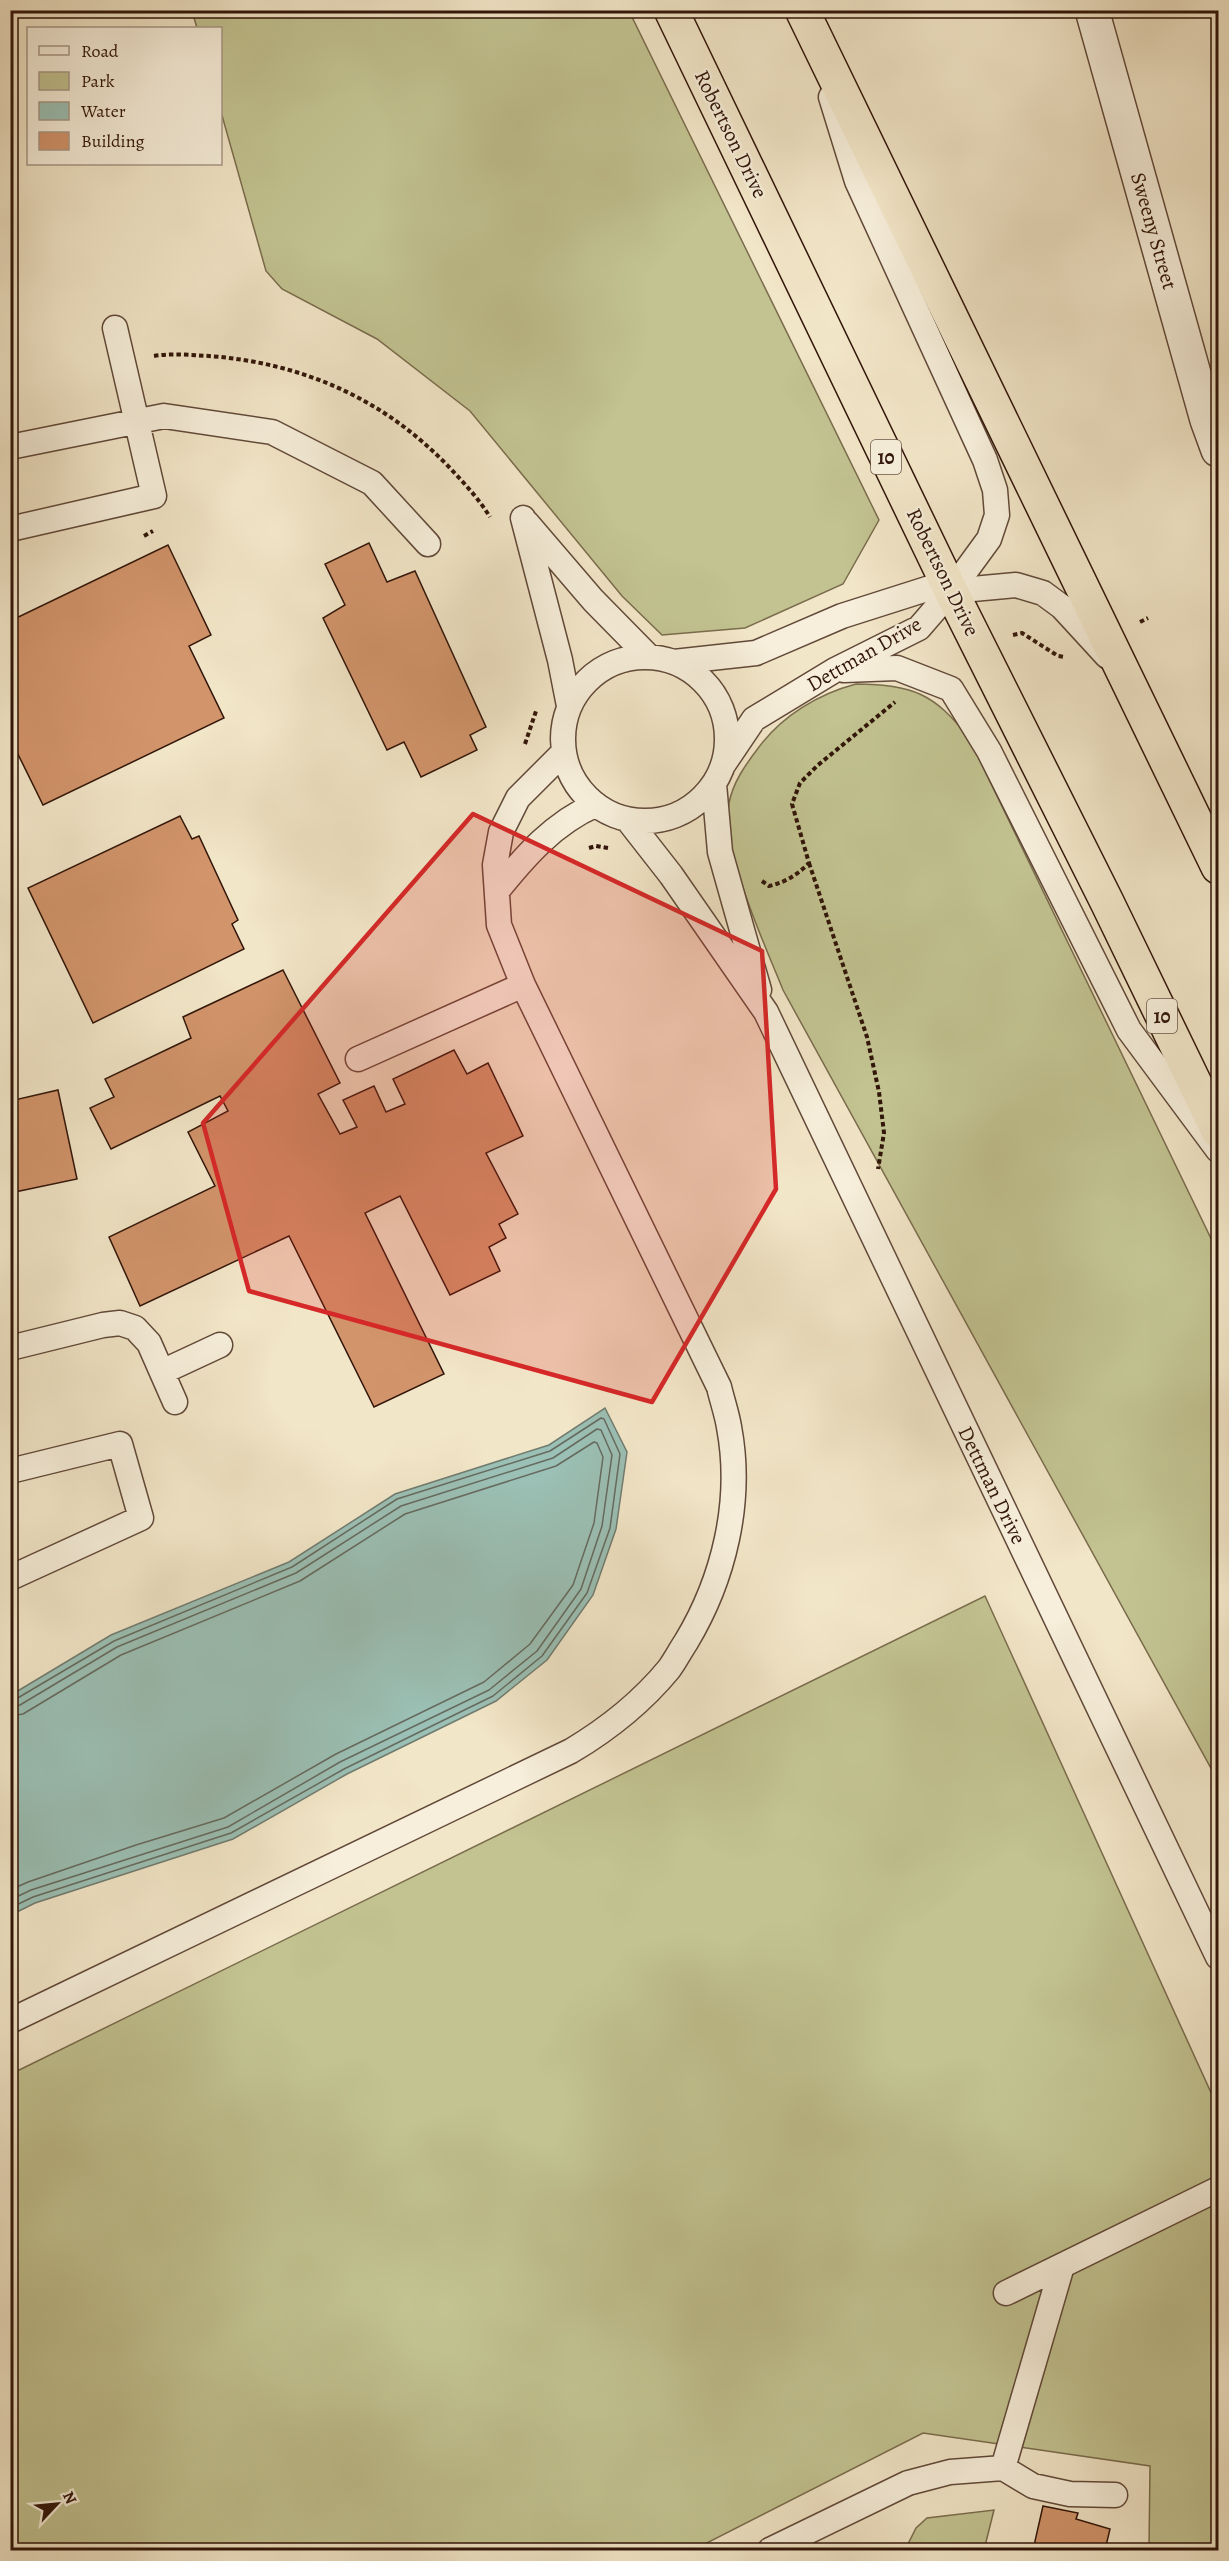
<svg xmlns="http://www.w3.org/2000/svg" width="1229" height="2561" font-family="Alegreya,serif">
  <style>
    .green { fill: #c2c391; stroke: #7a6c4d; stroke-width: 1.5 }
    .water { fill: #9bc0b5; stroke: #717c70; stroke-width: 1.5 }
    .lines { fill: none; stroke-linecap: round; stroke-linejoin: round }
    .shore { stroke: #666a5f; stroke-width: 1.5 }
    .building { fill: #d2946b; stroke: #311509; stroke-width: 1.5 }
    .lane-casing { stroke: #614939; stroke-width: 27 }
    .street-casing { stroke: #614939; stroke-width: 36 }
    .highway-casing { stroke: #311509; stroke-width: 36 }
    .path { stroke: #311509; stroke-width: 4; stroke-dasharray: 4.5 3; stroke-linecap: butt }
    .lane { stroke: #f7efdb; stroke-width: 24 }
    .street { stroke: #f7efdb; stroke-width: 33 }
    .highway { stroke: #f2e6c8; stroke-width: 33 }
    .marked { fill: #d62828; fill-opacity: 0.2; stroke: #d62828; stroke-width: 4.5; stroke-linejoin: round }
    .labels { text-anchor: middle; stroke-width: 4.5; stroke-linejoin: round; paint-order: stroke }
    .shield { fill: #f7efdb; stroke: #6c5648; stroke-width: 1.5 }
    .shield-label { font-size: 20px; font-weight: bold; fill: #311509 }
    .street-label { font-size: 21px; fill: #311509; stroke: #f7efdb }
  </style>
  <rect width="100%" height="100%" fill="#f2e6c8"/>
  <filter id="stains"><feTurbulence type="fractalNoise" baseFrequency=".00333" numOctaves="4"/><feColorMatrix values="0 0 0 0 .2 0 0 0 0 .09 0 0 0 0 .02 0 0 0 .5 -.17"/></filter>
  <radialGradient id="worn" r=".72"><stop offset=".6" stop-color="#630" stop-opacity="0"/><stop offset="1" stop-color="#630" stop-opacity=".3"/></radialGradient>
  <path class="green" d="M192,11H629L879,520L843,584L745,628L662,635L622,596L470,411L377,339L282,289L266,271L221,112L220,28H197Z
    M856,684C913,685 934,693 969,738L1218,1253V1781L783,990C765,945 720,848 729,803C733,782 746,764 759,747C782,716 818,694 856,684Z
    M985,1596L1218,2108V2550H1149L1150,2466L923,2433L693,2550H11V2074Z
    M994,2510L984,2550H905L916,2528L927,2518Z"/>
  <path class="water" d="M605,1408L627,1452L616,1529L593,1595L547,1660L496,1701L347,1774L233,1839L35,1903L11,1915V1695L111,1635L289,1562L395,1494L549,1445Z"/>
  <g class="lines">
    <path class="shore" d="M10,1700L16,1699L114,1641L292,1567L397,1499L550,1451L601,1418L604,1419L620,1454L610,1528L587,1593L542,1656L493,1696L344,1769L231,1833L33,1897L10,1908
      M10,1707L20,1705L117,1647L296,1573L401,1506L553,1458L597,1429L601,1430L612,1455L602,1526L581,1589L537,1651L489,1690L340,1762L228,1827L31,1890L10,1900
      M10,1716L23,1714L121,1655L300,1581L405,1514L556,1466L594,1442L597,1443L603,1457L594,1523L573,1585L530,1644L484,1682L336,1754L224,1818L136,1845L28,1882L10,1890"/>
  </g>
  <path class="building" d="M369,543L387,582L415,571L486,727L470,735L477,750L421,777L404,742L387,750L323,618L345,605L325,564Z
    M168,545L211,635L189,646L224,718L43,805L10,738V716L17,713L10,700V621Z
    M180,816L192,839L199,836L238,920L232,924L244,949L93,1023L28,888Z
    M283,970L340,1083L318,1094L340,1134L357,1127L343,1100L374,1086L386,1112L405,1104L393,1079L454,1050L467,1074L488,1063L523,1136L486,1153L518,1214L499,1224L506,1238L489,1247L500,1271L450,1295L400,1196L365,1213L444,1374L374,1407L289,1236L140,1306L109,1237L215,1186L188,1132L228,1111L220,1096L111,1149L90,1108L114,1097L105,1079L191,1038L183,1017Z
    M58,1090L77,1179L10,1193V1101Z
    M1043,2506L1078,2513L1076,2519L1110,2529L1105,2550H1033Z"/>
  <g class="lines">
    <defs>
      <path id="lane" d="M10,447L164,416L272,432L372,483L428,544
        M523,518L560,660L569,706
        M527,523L593,600L649,657
        M10,529L154,496L115,328
        M563 739a82 82 0 1 1 164 0a82 82 0 1 1-164 0Z
        M674,662L756,653L842,616L933,587L951,591L1016,585L1043,593L1062,607L1107,656
        M844,670L897,668L951,689L989,751L1129,1030L1218,1150
        M723,765L754,719L835,670L919,628L951,591L989,539L997,515L995,490L985,460L857,181L831,97
        M714,784L720,852L759,990
        M628,820L671,875L766,1012L1218,1957
        M497,891C525,856 554,823 595,805
        M358,1059L523,985
        M10,1348L103,1325L120,1323L135,1328L149,1343L175,1402
        M162,1372L220,1345
        M10,1471L120,1444L141,1518L10,1578
        M10,2021L571,1751C608,1729 641,1703 669,1669C675,1661 680,1651 686,1642C724,1579 743,1501 729,1427C727,1414 722,1400 719,1387L523,985L499,925L495,865L501,832L518,798L564,752
        M1062,2266L1003,2468L1033,2486L1070,2494L1115,2495
        M1006,2293L1218,2189
        M770,2550L908,2483L950,2472L1003,2468"/>
      <path id="street" d="M1092,10L1207,420L1218,450"/>
      <path id="highway" d="M671,10L951,591L1106,900L1218,1131
        M802,10L1218,867"/>
    </defs>
    <use href="#lane" class="lane-casing"/>
    <use href="#street" class="street-casing"/>
    <use href="#highway" class="highway-casing"/>
    <path class="path" d="M154,356C172,353 191,355 209,356C303,363 384,399 449,467C464,483 479,499 490,517
      M144,536L153,531
      M1140,622L1148,618
      M1013,635L1022,633L1058,656L1064,657
      M525,744L536,711
      M589,848L596,846L608,848
      M809,863L867,1037L879,1092L884,1133L878,1169
      M762,881L769,886C786,882 797,875 809,863L792,804L800,783L818,765L895,702"/>
    <use href="#lane" class="lane"/>
    <use href="#street" class="street"/>
    <use href="#highway" class="highway"/>
  </g>
  <path class="marked" d="M473,814L762,951L776,1189L652,1402L249,1291L203,1123Z"/>
  <g class="labels">
    <g class="shield">
      <rect x="871" y="440" width="30" height="34" rx="4.5"/>
      <rect x="1147" y="999" width="30" height="34" rx="4.5"/>
    </g>
    <g class="shield-label">
      <text x="886" y="464">10</text>
      <text x="1162" y="1023">10</text>
    </g>
    <g class="street-label">
      <text transform="translate(731 134) rotate(64)" y="7">Robertson Drive</text>
      <text transform="translate(1154 231) rotate(74)" y="7">Sweeny Street</text>
      <text transform="translate(943 572) rotate(64)" y="7">Robertson Drive</text>
      <text transform="translate(864 654) rotate(-30)" y="7">Dettman Drive</text>
      <text transform="translate(992 1485) rotate(64)" y="7">Dettman Drive</text>
    </g>
  </g>
  <rect width="1229" height="2561" fill="none" stroke="#f2e6c8" stroke-width="36"/>
  <rect x="12" y="12" width="1205" height="2537" fill="none" stroke="#311509" stroke-width="3"/>
  <rect x="18" y="18" width="1193" height="2525" fill="none" stroke="#311509" stroke-width="1.5"/>
  <rect x="27" y="27" width="195" height="138" fill="#f7efdb" stroke="#a89887" stroke-width="1.5"/>
  <rect x="39" y="46" width="30" height="9" fill="#f7efdb" stroke="#a89887" stroke-width="1.5"/>
  <text x="81" y="57" font-size="18" fill="#311509">Road</text>
  <rect x="39" y="72" width="30" height="18" fill="#c2c391" stroke="#a89887" stroke-width="1.5"/>
  <text x="81" y="87" font-size="18" fill="#311509">Park</text>
  <rect x="39" y="102" width="30" height="18" fill="#9bc0b5" stroke="#a89887" stroke-width="1.5"/>
  <text x="81" y="117" font-size="18" fill="#311509">Water</text>
  <rect x="39" y="132" width="30" height="18" fill="#d2946b" stroke="#a89887" stroke-width="1.5"/>
  <text x="81" y="147" font-size="18" fill="#311509">Building</text>
  <g transform="translate(57 2504) rotate(64)" stroke="#f7efdb" stroke-width="4.5" paint-order="stroke">
  <path d="M0-4.5L10 22L0 15L-10 22Z" fill="#311509"/>
  <text y="-9" font-size="16" font-weight="bold" text-anchor="middle" fill="#311509">N</text>
  </g>
  <rect width="100%" height="100%" filter="url(#stains)"/>
  <rect width="100%" height="100%" fill="url(#worn)"/>
</svg>
